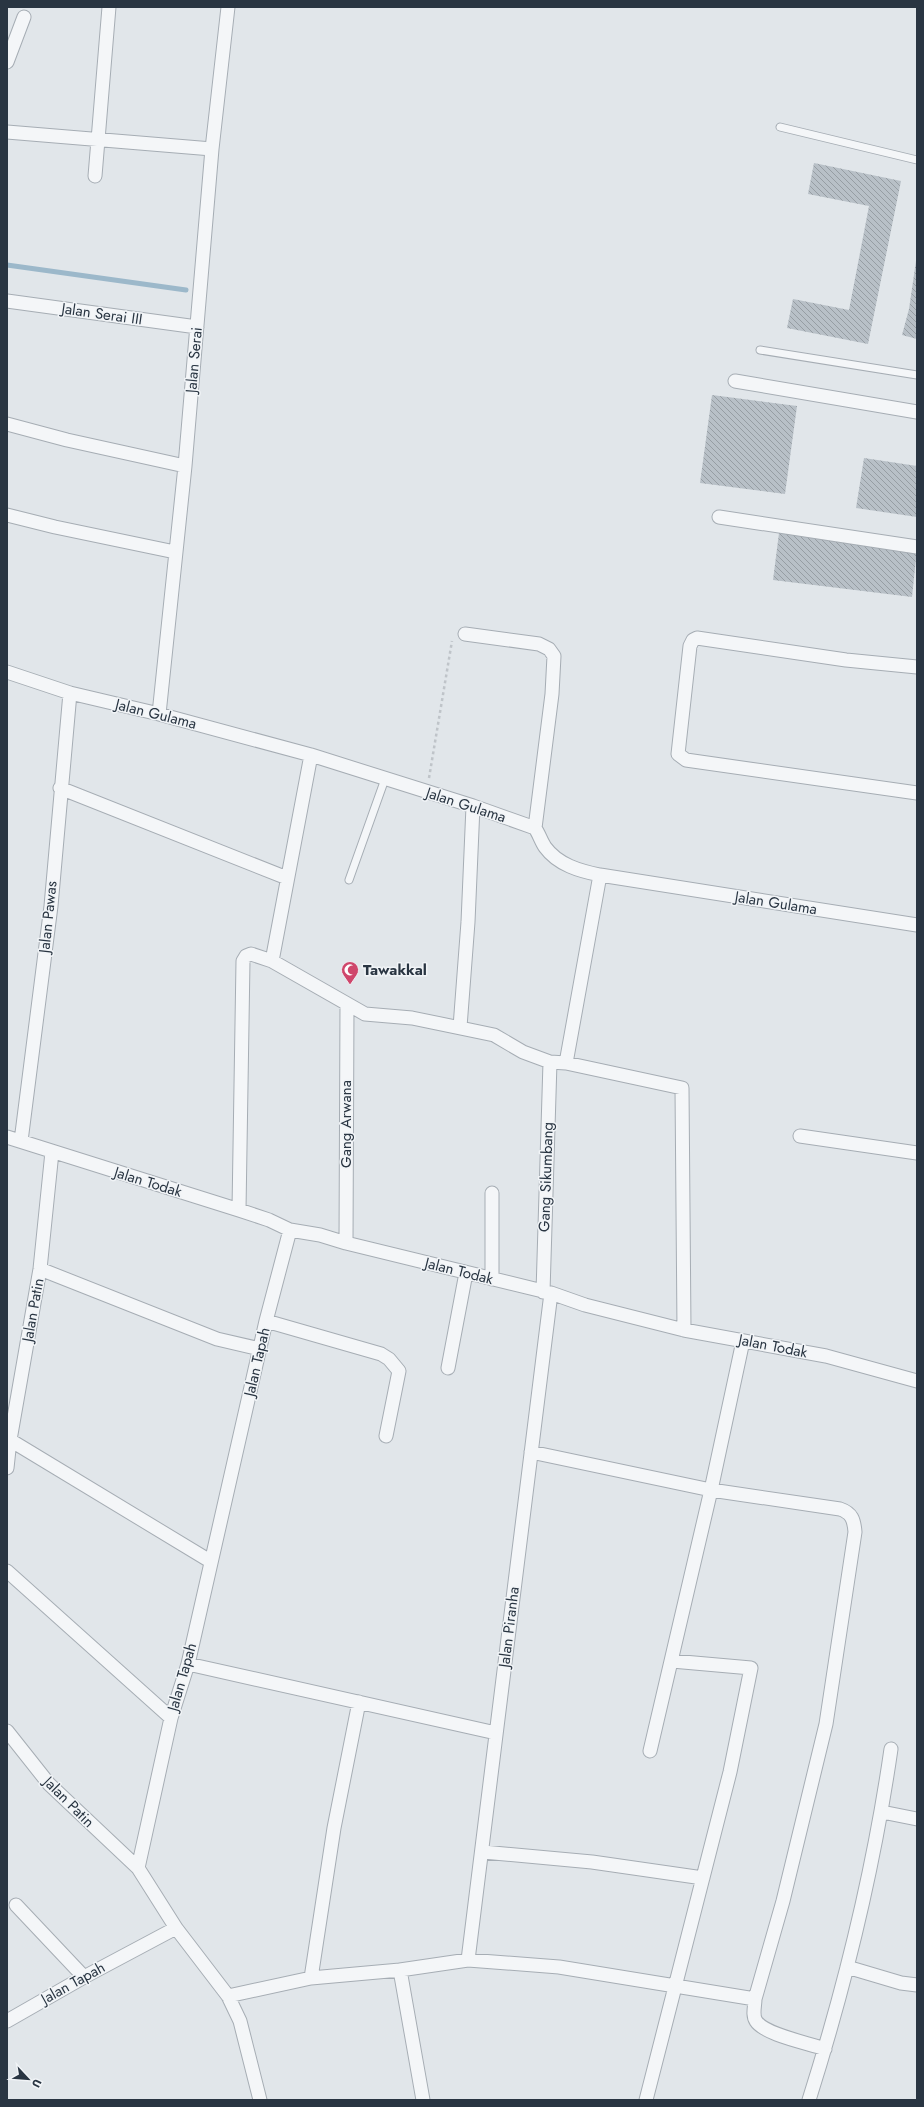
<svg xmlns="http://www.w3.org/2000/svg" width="924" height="2107" font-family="Jost,sans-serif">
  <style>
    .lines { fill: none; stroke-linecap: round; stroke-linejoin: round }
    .stream { stroke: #9cb8ca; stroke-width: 5 }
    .building { fill: url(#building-back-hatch) }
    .lane-casing { stroke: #a6adb4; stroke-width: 9 }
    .street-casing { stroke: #a6adb4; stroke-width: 15 }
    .path { stroke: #bfc4c9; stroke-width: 2.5; stroke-dasharray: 3 3; stroke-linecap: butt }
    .lane { stroke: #f4f6f8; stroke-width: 7 }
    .street { stroke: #f4f6f8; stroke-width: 13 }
    .labels { text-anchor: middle; stroke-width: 3; stroke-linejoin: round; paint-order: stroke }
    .street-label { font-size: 15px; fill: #293542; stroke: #f1f4f7 }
    .poi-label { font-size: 15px; font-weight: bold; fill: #293542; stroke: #f1f4f7; text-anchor: start }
  </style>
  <defs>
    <pattern id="building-back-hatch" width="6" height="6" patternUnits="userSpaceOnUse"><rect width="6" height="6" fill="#b8c0c7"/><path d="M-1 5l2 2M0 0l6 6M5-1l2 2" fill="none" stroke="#969da3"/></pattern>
  </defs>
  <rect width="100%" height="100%" fill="#e1e6ea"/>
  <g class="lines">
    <path class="stream" d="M7,265L186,290"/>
  </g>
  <path class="building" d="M814,163L901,181L868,344L787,328L793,299L849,310L869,206L808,194Z
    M916,261H917V339L902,335L909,309Z
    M712,395L797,406L785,494L700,483Z
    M864,458L917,466V517L856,508Z
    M779,533L917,549L912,597L773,580Z"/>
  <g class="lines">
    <defs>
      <path id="lane" d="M780,127L917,160
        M760,350L917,375
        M349,880L385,779"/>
      <path id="street" d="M7,62L24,17
        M7,132L212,149
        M95,176L109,7
        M7,301L197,327
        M735,381L917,412
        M7,424L67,440L185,466
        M7,515L55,527L175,552
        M719,517L917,547
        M465,634L539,644L549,649L554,656L552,694L535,828
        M917,667L846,660L697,638L693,640L690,646L678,754L686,760L917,793
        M7,672L70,693L159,714L311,755L473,806L535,828C539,834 541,841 545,847C558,865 580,871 600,875L917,925
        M159,714L185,466L212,149L228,7
        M60,788L287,878
        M272,961L311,755
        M460,1027L468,922L473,806
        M566,1063L600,875
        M800,1136L917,1153
        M7,1137L239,1210L269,1220L290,1230L320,1235L346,1243L551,1293L585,1305L684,1330L826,1356L917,1381
        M21,1141L51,906L70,693
        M492,1193V1279
        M239,1210L243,961L246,956L251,954L272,961L365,1014L412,1018L494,1035L523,1052L550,1062L566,1063L682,1088L684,1330
        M346,1243L347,1004
        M40,1269L217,1339L260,1349
        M543,1292L550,1062
        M266,1321L381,1354L389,1359L399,1371L386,1436
        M448,1368L466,1273
        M10,1440L210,1561
        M531,1452L711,1490L840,1509C852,1513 854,1520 855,1532L826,1724L783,1901L755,1999C755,2006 752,2015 756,2021C765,2035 809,2043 825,2049
        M7,1468L10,1440L40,1269L52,1152
        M7,1571L171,1718
        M188,1664L496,1733
        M7,1731L49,1784L138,1868
        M650,1751L711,1490L743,1341
        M882,1812L917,1819
        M483,1852L592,1862L703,1878
        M16,1905L84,1977
        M176,1928L228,1996L240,2021L260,2100
        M468,1960L551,1293
        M847,1967L901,1983L917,1985
        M400,1970L423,2100
        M311,1978L334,1828L359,1702
        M228,1996L311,1978L400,1970L468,1960L559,1967L755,1999
        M7,2021L84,1977L176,1928L138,1868L171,1718L188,1664L266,1321L290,1230
        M646,2100L730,1772L751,1668L672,1661
        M809,2100C845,1986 874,1867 891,1749"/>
    </defs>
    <use href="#lane" class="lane-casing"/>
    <use href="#street" class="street-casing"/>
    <path class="path" d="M429,778L452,641"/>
    <use href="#lane" class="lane"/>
    <use href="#street" class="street"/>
  </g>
  <defs>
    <symbol id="mosque-pin" viewBox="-11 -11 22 30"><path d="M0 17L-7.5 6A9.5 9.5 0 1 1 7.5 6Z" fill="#cf466b" stroke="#f1f4f7"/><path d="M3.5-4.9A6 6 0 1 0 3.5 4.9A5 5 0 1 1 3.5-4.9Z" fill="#fff"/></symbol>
  </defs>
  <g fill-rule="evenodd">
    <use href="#mosque-pin" x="340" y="960" width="20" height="27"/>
  </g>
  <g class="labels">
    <g class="street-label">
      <text transform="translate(102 314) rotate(8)" y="5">Jalan Serai III</text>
      <text transform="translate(194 360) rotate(-85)" y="5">Jalan Serai</text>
      <text transform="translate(156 714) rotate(14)" y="5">Jalan Gulama</text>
      <text transform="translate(466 805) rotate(18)" y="5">Jalan Gulama</text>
      <text transform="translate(776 903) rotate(9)" y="5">Jalan Gulama</text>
      <text transform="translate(48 917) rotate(-84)" y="5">Jalan Pawas</text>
      <text transform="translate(346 1124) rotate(-90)" y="5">Gang Arwana</text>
      <text transform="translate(546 1177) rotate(-88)" y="5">Gang Sikumbang</text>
      <text transform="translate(148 1182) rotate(17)" y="5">Jalan Todak</text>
      <text transform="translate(459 1271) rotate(14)" y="5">Jalan Todak</text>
      <text transform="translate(33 1310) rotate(-80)" y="5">Jalan Patin</text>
      <text transform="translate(773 1346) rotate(11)" y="5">Jalan Todak</text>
      <text transform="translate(257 1362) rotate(-77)" y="5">Jalan Tapah</text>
      <text transform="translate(509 1627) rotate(-83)" y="5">Jalan Piranha</text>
      <text transform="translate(182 1677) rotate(-74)" y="5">Jalan Tapah</text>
      <text transform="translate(69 1802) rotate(45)" y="5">Jalan Patin</text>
      <text transform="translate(73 1983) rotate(-29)" y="5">Jalan Tapah</text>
    </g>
    <g class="poi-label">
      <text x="363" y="975">Tawakkal</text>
    </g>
  </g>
  <rect width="924" height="2107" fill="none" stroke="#293542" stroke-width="16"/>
  <g transform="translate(28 2079) rotate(116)" stroke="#f1f4f7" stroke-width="3" paint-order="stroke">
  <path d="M0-3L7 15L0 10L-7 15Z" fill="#293542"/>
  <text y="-6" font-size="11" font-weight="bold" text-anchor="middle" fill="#293542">U</text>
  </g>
</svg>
